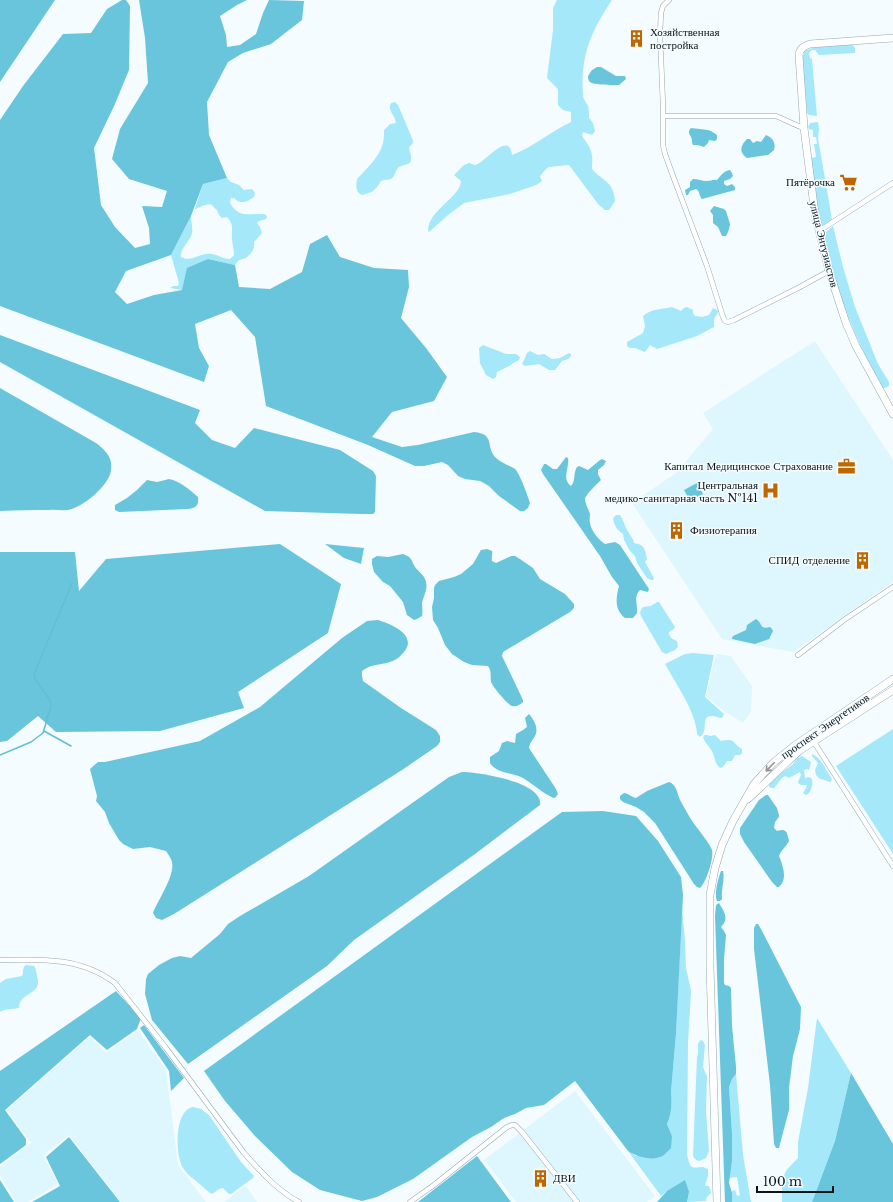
<svg xmlns="http://www.w3.org/2000/svg" width="893" height="1202" font-family="'Libre Baskerville',serif">
  <style>
    .built { fill: #def7fe }
    .green { fill: #a5e8fa }
    .forest { fill: #68c5dc }
    .lines { fill: none; stroke-linecap: round; stroke-linejoin: round }
    .stream { stroke: #61bed5; stroke-width: 1.5 }
    .minor-casing { stroke: #95a9af; stroke-width: 5.5 }
    .secondary-casing { stroke: #95a9af; stroke-width: 8 }
    .minor { stroke: #fff; stroke-width: 4.5 }
    .secondary { stroke: #fff; stroke-width: 7 }
    .oneway { stroke: #939697 }
    .labels { text-anchor: middle; stroke-width: 3; stroke-linejoin: round; paint-order: stroke }
    .poi-label { font-size: 11px; fill: #0e1517; stroke: #f4fcff; text-anchor: end }
    .street-label { font-size: 11px; fill: #0e1517; stroke: #f4fcff }
  </style>
  <rect width="100%" height="100%" fill="#f4fcff"/>
  <path class="built" d="M815,341L893,460V582L793,652L722,639L632,503L676,473L713,429L703,413Z
    M716,654L731,656L752,686L751,711L743,723L725,712L706,696Z
    M138,1031L166,1070L178,1165L206,1202H121L69,1135L43,1155L58,1184L28,1202H16L0,1175V1167L31,1143L7,1110L90,1037L106,1053Z
    M575,1091L655,1196L647,1202H516L484,1160Z
    M246,1186L257,1202H224Z"/>
  <path class="green" d="M557,0H612C591,31 580,57 583,95C583,99 586,102 588,106C589,109 589,114 589,118L593,123L595,131L592,135L583,132L582,136C592,150 593,151 592,169C603,182 613,180 615,201L609,210H605L598,204L569,165L548,167L540,176L542,181L536,185L510,194L464,203L448,215L429,232L428,231C428,210 460,198 461,181L454,175L464,165L469,163C470,163 474,165 475,165C484,164 509,129 512,155C533,147 550,132 571,122V112L563,110L558,105V89L547,78L553,30V8Z
    M852,44L855,48V53L819,55L815,50H812L809,53L810,58L812,59L817,116L809,115L807,113L802,58L805,51L815,47Z
    M395,102L398,105L412,138C414,142 413,144 409,147C409,151 412,155 411,160C410,166 402,164 398,168C395,171 395,177 391,179C388,180 385,179 381,181L377,187L372,192L362,195C355,192 356,185 357,179C367,168 379,158 383,143C384,139 384,134 384,130L390,124L396,123C395,115 387,110 391,103Z
    M818,122L819,129L818,138L832,220L823,227L820,226L819,225L811,158L816,157L814,144H817L816,137H813V130L809,129L808,127L810,123Z
    M227,178L231,182L239,185L244,190L252,189L255,193L254,197C247,202 241,205 234,198H231L230,203C239,219 249,213 264,214L267,216L266,219L259,221L257,223L260,227L262,233L254,242V248L251,253L246,258L239,260L235,265L208,259L182,290L170,288L173,286H178L179,283L171,255L191,216C191,223 194,230 191,236C188,243 180,249 181,257C189,262 198,255 206,254C215,252 221,259 230,259L234,255C234,249 232,244 232,238C231,229 235,226 227,217L222,218L219,215L217,210C215,209 214,207 212,205C208,202 199,208 195,209L203,184Z
    M833,226L843,267L855,307L878,364L889,382V386L882,389C867,360 853,331 842,300C835,279 829,259 823,238L825,233Z
    M672,307L681,311L684,308L687,307L693,310V313L695,316L702,317L709,315L713,308L719,311L714,319V327L697,336L657,349L650,345L645,352L635,348H630L627,346V342L643,333L645,326L643,316C650,309 663,309 672,307Z
    M483,345L506,354H516L520,357L519,360C514,362 511,365 507,367C504,369 500,370 497,372L496,377L493,379L486,375L480,363L479,348Z
    M530,351L538,355L544,354L552,359L560,358L569,353L571,354V356L568,359L562,361L555,370H549L539,364L525,366L522,364L524,360L527,353Z
    M616,515H620C623,520 624,523 626,528C628,533 633,537 634,543C645,545 645,549 647,559L645,562L654,578L653,580H651L647,578L637,563L635,556L630,551L624,540L623,534L617,529L614,523L613,518Z
    M657,602H659L675,627L674,629L669,632V634L671,638L677,641L678,647L675,650L666,654L662,652L641,616L640,612L643,607L651,606Z
    M693,653L714,655L705,697L724,714L722,718C718,718 715,716 712,716C699,716 710,730 700,737L697,734C697,714 675,682 665,664L685,654Z
    M893,729V854L836,766Z
    M705,735H707L710,736L715,735L721,741C737,738 731,743 742,749V753L740,755H735L732,761H727L723,767L720,768C714,762 716,760 713,754C711,747 705,744 703,737Z
    M812,754C822,758 826,771 832,779L831,782C827,782 824,779 820,779L816,775L815,770L818,763L812,756Z
    M802,756L811,762L809,770L807,769L804,770L805,778L809,777L812,779C813,785 811,793 806,795L803,793L807,786L806,785H801L798,783V782L801,775L800,772L789,778L786,776L783,777L774,788H772L769,787V784L771,781L793,764L797,758Z
    M682,909L685,940L686,968L691,991L688,1043L687,1155C691,1169 690,1168 703,1167L708,1169V1176L705,1185L706,1186H709L711,1193L707,1197L706,1201L687,1202L689,1192L667,1191L661,1196L628,1151L636,1156L672,1136L667,1124C672,1113 672,1103 671,1092L676,1034Z
    M26,965L34,966C36,969 36,971 37,975C37,977 38,979 38,981C39,995 19,993 19,1008L4,1010L0,1012V983L6,979L22,976C24,972 22,967 26,965Z
    M817,1018L851,1073L835,1141L812,1202H782C782,1193 781,1181 785,1173C788,1167 794,1163 798,1158V1142L808,1088Z
    M701,1040L703,1041L705,1045L703,1067L707,1077L706,1111L709,1151L706,1158C700,1161 697,1163 693,1156L697,1057C700,1051 695,1044 701,1040Z
    M736,1074L743,1155L751,1202H732V1191L735,1190L737,1196L740,1195L737,1177L729,1178L732,1161V1133L729,1087L732,1079Z
    M193,1107L201,1109L209,1115L241,1162L254,1176L253,1178L231,1194H229L223,1188L219,1189L212,1194L210,1193C205,1189 201,1185 196,1181C191,1177 187,1174 183,1168C175,1156 174,1110 193,1107Z"/>
  <path class="forest" d="M0,0H55L0,82Z
    M122,0H126L130,6L129,70L115,104L94,148L101,205L115,227L135,248L150,244L149,228L142,206L162,207L167,191L129,179L112,159L120,129L148,83L145,38L139,0H247L237,5L220,16L226,35L227,47L240,45L256,34L263,13L269,0L304,1L302,20L271,44L243,53L228,62L207,102L209,135L227,178L203,184L191,216L171,255L126,271L115,292L127,304L154,295L182,290L187,268L208,259L235,265L239,287L270,289L302,272L310,244L327,235L340,257L374,268L408,270L409,287L401,318L426,348L447,377L434,401L392,412L372,437L402,447L418,445L474,432C496,434 485,447 496,458C501,463 509,465 515,469C519,472 528,496 530,503L528,508L524,511H520L499,496L489,486L480,481L465,479L458,476L448,465L442,462L424,466H415L368,445L266,406L255,337L231,310L195,324L199,348L209,366L204,382L0,306V120L23,86L63,34L91,33L107,9Z
    M597,67H601L616,76H625L626,79L619,85C613,85 593,85 590,82C588,80 588,78 588,76L592,70Z
    M691,128L708,130L711,131L717,135V139L715,141L709,140L708,143L704,147L698,145H693C692,143 692,142 692,140C691,135 686,133 691,128Z
    M766,135C773,138 776,143 774,150L768,155L747,158C738,152 741,145 747,139H750L753,143L757,141L761,142Z
    M730,170L732,173L733,176L730,179L724,181V184L727,186L732,184L735,187V190L702,199C699,196 700,191 696,189L690,191L688,195H686L685,190L690,187V182L693,179C698,179 702,181 707,181C711,181 713,179 717,180C721,175 724,171 730,170Z
    M714,206L724,209L726,211L730,224C730,227 728,233 726,236H722L718,227L713,223V215L710,211Z
    M0,335L200,410L195,423L212,440L235,448L254,428L340,450L373,471L376,476L375,512L373,514H361L265,511L0,362Z
    M0,388L96,443C105,450 113,457 111,470C110,485 82,508 68,510C62,511 55,509 49,510C33,510 16,510 0,511Z
    M566,457L568,458C570,467 561,479 571,486C576,481 573,473 577,467L579,466L588,470L600,460L602,459L606,461L604,465L598,470V474L601,480C595,486 589,491 585,498C585,504 588,508 590,514C590,517 589,520 590,523C591,531 599,540 605,544L615,542L620,545L649,589L648,592L640,590C633,597 638,604 637,613L633,618H625C614,609 616,598 619,586L612,577L600,556L543,474L541,470L544,464H546L553,469H557Z
    M169,479C180,481 190,490 198,497C199,506 196,508 187,509L119,512L115,510V505L127,498L137,490L147,480L157,482Z
    M697,483L703,494L690,501L684,490Z
    M280,544L341,584L328,633L238,692L244,708L160,731L56,732L38,716L7,741L0,742V552H75L79,591L106,559Z
    M325,544L364,548L361,564L344,558Z
    M487,549L492,551C493,554 491,557 492,561L496,563L511,556H515L520,559L533,568L540,579L565,594L574,604V608L570,612L503,652L502,656L523,700V702C520,705 516,707 512,706C507,704 493,687 491,682C490,676 492,671 488,666L472,665L464,662L452,654L445,645L438,628L433,620L432,607L434,598V588L435,585L439,581L454,577L461,574L473,564L481,550Z
    M403,554C412,557 411,560 415,567C418,571 423,574 425,579C429,588 424,594 422,603C422,607 423,612 422,616L417,619L414,620L407,615L403,602L390,586L383,582L374,572L372,564V559L377,556L388,557Z
    M756,619C763,623 759,630 770,627L772,629L773,631L769,639L755,644L732,639V638L733,636L746,630L747,625Z
    M378,620C391,624 418,635 404,652C401,655 399,658 395,660C383,666 374,662 362,671V676L363,681L401,708L436,730L440,736V742L437,746L402,770L174,914L162,920L156,918L153,913C158,900 175,876 172,862C171,858 168,854 166,851L150,847L133,849L123,844L119,840L109,823L105,812L96,801L97,796L90,769L98,762H105L200,741L260,707L342,638L367,621Z
    M529,714C534,720 539,728 535,736C532,741 530,742 529,748L556,789L558,794L555,798C547,797 531,782 521,777C511,773 496,773 490,763V757L499,751L502,743L507,741L515,743L516,734L523,730L527,727L525,718Z
    M462,772C478,772 544,782 540,805L475,854L354,940L327,966L188,1064L152,1020L145,994L146,979L148,974L159,965L172,958L180,956L191,958L220,934L228,924L240,916L309,876L449,777Z
    M669,782C677,785 677,793 680,800C683,805 686,811 689,816C694,825 710,843 712,850C714,859 706,883 700,888L697,887L694,884L655,823L644,812L636,807L623,802L620,799V796L624,793C628,793 631,797 636,798L647,791Z
    M766,795H768L777,808L779,815V817L775,822L774,828L777,831C787,828 787,833 789,841C786,847 781,850 779,856C783,866 788,879 779,887H777L772,882L744,842L740,834V828L759,800Z
    M603,811L636,816L658,841L681,877L683,895L676,1034L671,1092C672,1103 672,1113 667,1124L672,1136L671,1148C669,1150 666,1153 664,1155C654,1162 637,1157 628,1151L575,1081L544,1105L526,1108L515,1114L504,1118L491,1127L472,1137L413,1179L377,1197L362,1201L320,1190L292,1172L255,1136L225,1101L204,1071L562,812Z
    M721,871H723C725,880 721,889 722,899L720,901H717C714,894 718,879 721,871Z
    M719,903C722,908 727,915 725,921C724,924 722,925 721,927L724,931L726,935L724,959V983L725,985L729,986L731,988L732,1026L736,1067V1074L732,1079L729,1087L732,1133V1161L729,1183L732,1193V1202H725L715,916L716,905Z
    M756,924H758L761,929L801,1007L800,1029L793,1056L789,1088V1110L780,1144L779,1148H776L774,1144L770,1085L754,949V928Z
    M116,991L141,1018L137,1029L107,1050L90,1035L5,1110L26,1139V1145L0,1164V1071Z
    M144,1025L184,1078L171,1091L169,1071L140,1028Z
    M851,1073L893,1144V1202H812L835,1141Z
    M69,1137L120,1202H32L60,1186L46,1157Z
    M477,1156L511,1202H418Z
    M0,1180L14,1202H0Z
    M685,1180L689,1192L687,1202H657L667,1191Z"/>
  <g class="lines">
    <path class="stream" d="M44,731L71,746
      M0,755L31,742L43,733L51,706L50,700L35,679L34,674L72,583"/>
    <defs>
      <path id="minor" d="M669,0L663,6L661,13L660,34L663,105V145L665,154L673,176L707,266L723,317L725,321L728,322L734,320L798,288L829,271
        M663,116H776C786,120 794,125 804,128
        M819,231L893,183
        M798,655L844,620L893,587
        M814,742L893,866
        M0,960C41,959 81,957 115,983L166,1048L244,1153C260,1171 278,1191 299,1202
        M410,1202L434,1185L507,1127L512,1125H515L522,1132L577,1202"/>
      <path id="secondary" d="M893,38L810,44C804,46 800,48 799,55L804,128L815,214L829,271L846,323L856,346L893,414
        M748,799L799,751L893,690
        M717,1202L710,966V895L715,868L722,845L733,821L754,784L773,763L794,746L893,679"/>
    </defs>
    <use href="#minor" class="minor-casing"/>
    <use href="#secondary" class="secondary-casing"/>
    <use href="#minor" class="minor"/>
    <use href="#secondary" class="secondary"/>
  </g>
  <defs><path id="oneway-shaft" d="M-6 0H5M1.5-3L5.5 0L1.5 3" fill="none" stroke-width="1.6" stroke-linecap="round" stroke-linejoin="round"/></defs>
  <use class="oneway" href="#oneway-shaft" transform="translate(770 767) rotate(134)"/>
  <defs>
    <symbol id="building-bare" viewBox="-9 -9 18 18"><path d="M-4-6H4V6H1V3H-1V6H-4ZM-2.5-4.3h1.7v1.8h-1.7ZM.8-4.3h1.7v1.8H.8ZM-2.5-1h1.7V.8h-1.7ZM.8-1h1.7V.8H.8Z" fill="#be6600" stroke="#f4fcff" stroke-width="2.5" paint-order="stroke"/></symbol>
    <symbol id="supermarket-bare" viewBox="-9 -9 18 18"><path d="M-6-5.5h2.5l.6 2H6L4.5 2H-2.5L-4.4-4H-6ZM-1.5 3.2a1.3 1.3 0 1 0 .1 0ZM3 3.2a1.3 1.3 0 1 0 .1 0Z" fill="#be6600" stroke="#f4fcff" stroke-width="2.5" paint-order="stroke"/></symbol>
    <symbol id="office-bare" viewBox="-9 -9 18 18"><path d="M-6-3h4V-5.5h4V-3h4V5H-6ZM-1-4.5V-3h2v-1.5ZM-6 0V1H6V0Z" fill="#be6600" stroke="#f4fcff" stroke-width="2.5" paint-order="stroke"/></symbol>
    <symbol id="hospital-bare" viewBox="-9 -9 18 18"><path d="M-5-5h3v3.5h4V-5h3V5h-3V1.5h-4V5h-3Z" fill="#be6600" stroke="#f4fcff" stroke-width="2.5" paint-order="stroke"/></symbol>
  </defs>
  <g fill-rule="evenodd">
    <use href="#building-bare" x="624" y="26" width="25" height="25"/>
    <use href="#supermarket-bare" x="836" y="170" width="25" height="25"/>
    <use href="#office-bare" x="834" y="454" width="25" height="25"/>
    <use href="#hospital-bare" x="758" y="478" width="25" height="25"/>
    <use href="#building-bare" x="664" y="518" width="25" height="25"/>
    <use href="#building-bare" x="850" y="548" width="25" height="25"/>
    <use href="#building-bare" x="528" y="1166" width="25" height="25"/>
  </g>
  <g class="labels">
    <g class="poi-label">
      <text x="650" y="36" text-anchor="start">Хозяйственная<tspan x="650" dy="13">постройка</tspan></text>
      <text x="835" y="186">Пятёрочка</text>
      <text x="833" y="470">Капитал Медицинское Страхование</text>
      <text x="758" y="489">Центральная<tspan x="758" dy="13">медико-санитарная часть №141</tspan></text>
      <text x="690" y="534" text-anchor="start">Физиотерапия</text>
      <text x="850" y="564">СПИД отделение</text>
      <text x="553" y="1182" text-anchor="start">ДВИ</text>
    </g>
    <g class="street-label">
      <text transform="translate(824 244) rotate(76)" y="4">улица Энтузиастов</text>
      <text transform="translate(825 726) rotate(-35)" y="4">проспект Энергетиков</text>
    </g>
  </g>
  <path d="M757 1186v6h76v-6" fill="none" stroke="#0e1517" stroke-width="2"/>
  <text x="763" y="1186" font-size="12" fill="#0e1517" stroke="#f4fcff" stroke-width="3" paint-order="stroke">100 m</text>
</svg>
